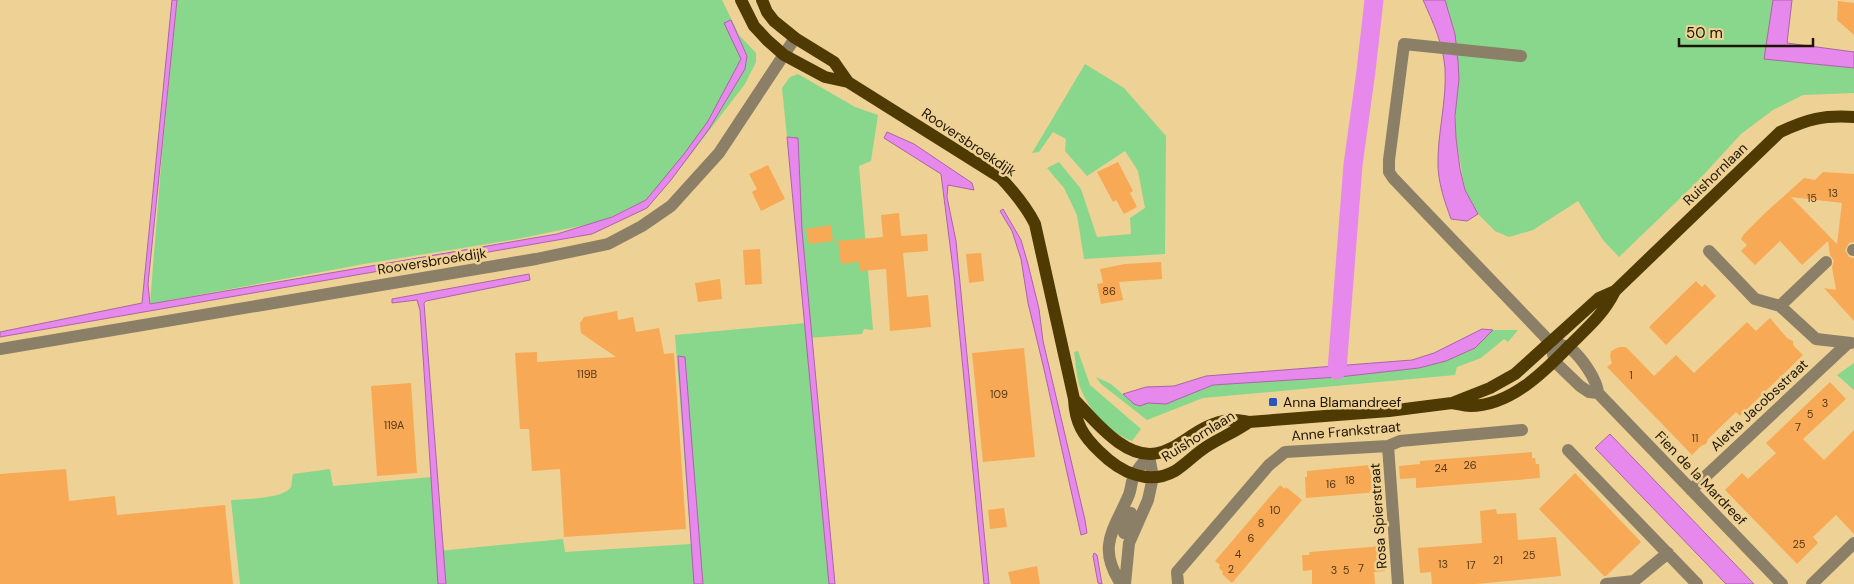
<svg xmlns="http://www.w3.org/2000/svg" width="1854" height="584" font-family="'DM Sans',sans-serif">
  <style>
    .green { fill: #89d78c }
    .water { fill: #e688ec; stroke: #aa65a5 }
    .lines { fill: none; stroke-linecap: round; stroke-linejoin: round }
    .canal { stroke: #e688ec; stroke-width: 19 }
    .building { fill: #f8a956; fill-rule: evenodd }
    .minor { stroke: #8b7f67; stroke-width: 12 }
    .major { stroke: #4f3a04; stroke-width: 12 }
    .poi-dot { fill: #2a53c2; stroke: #eed194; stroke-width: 2 }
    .labels { text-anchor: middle; stroke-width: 5; stroke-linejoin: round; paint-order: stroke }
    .number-label { font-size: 11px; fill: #543916 }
    .street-label { font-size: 14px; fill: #1e1400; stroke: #eed194 }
    .poi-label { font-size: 14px; fill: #1e1400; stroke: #eed194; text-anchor: start }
  </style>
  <rect width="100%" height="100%" fill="#eed194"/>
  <path class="green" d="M177,0H722L739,35L756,53V62L745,84L671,180L646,200L600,222L517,239L364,264L150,304L162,154Z
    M1445,0H1773L1765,59L1854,68V93L1803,95L1773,110L1741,134L1696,183L1619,257L1603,240L1578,201L1533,230L1509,237L1495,231L1478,214L1465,190L1456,138L1455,34Z
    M1085,64L1124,88L1166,136L1165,254L1084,259L1077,215L1064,188L1047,168L1059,162L1081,189L1097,237L1131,234L1130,218L1145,208L1138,171L1125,151L1087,176L1065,151L1066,139L1053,132L1039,152L1032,153Z
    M798,74L855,107L878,115L871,161L859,166L873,330L864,329L862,334L808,338L831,584H240L231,500C245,499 283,499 291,487C292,484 292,478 293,474L330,469L333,486L432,477L438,551L563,539L565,552L691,544L675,335L806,323L782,88L790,77Z
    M1493,330H1518L1508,342L1504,339L1481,358L1457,367L1455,375L1203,398L1147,420L1101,384L1096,377L1111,384L1134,404L1140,406L1148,403L1166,404L1213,385L1339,377L1419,368L1446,361L1475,348Z
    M1078,351L1090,385L1141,429L1132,441C1108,432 1089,411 1080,387C1076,376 1076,363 1074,352Z
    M1854,363V390L1837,375Z"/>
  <path class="water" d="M172,0H177L148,284L150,304L557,234L612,217L646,200L684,154L708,121L741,59L724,23L731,20L747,56L745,69L709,129L671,180L647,208L592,234L0,337V332L142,303Z
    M1423,0H1445L1455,34L1458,61L1459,79L1455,116L1456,138L1460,169L1465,190L1478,214L1467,221L1451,219C1445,202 1439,186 1438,167C1437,134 1447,102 1445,68C1443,44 1433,22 1423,0Z
    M1773,0H1792L1787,43L1854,52V68L1764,59Z
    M887,132L914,144L972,183L974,190L948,185L947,197L956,241L989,584H984L954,277L941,174L884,138Z
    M787,137L798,138L802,230L835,584H829Z
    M1003,209L1021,240L1028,264L1039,309L1043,341L1085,520L1087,533L1081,535L1044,369L1028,303L1021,259L1012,231L1000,211Z
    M529,274L530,280L426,301L424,303L446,584H438L420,310L417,300L392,303V299Z
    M1482,329L1493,330L1475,348L1446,361L1419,368L1339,377L1213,385L1166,404L1148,403L1140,406L1134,404L1123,394L1146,387L1174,386L1206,376L1412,360L1434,353Z
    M678,356L685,357L703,584H694Z
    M1610,434L1754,584H1726L1595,448Z
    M1094,553L1097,555L1102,584L1098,583L1093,556Z"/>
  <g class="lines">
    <path class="canal" d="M1337,370L1353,165L1366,71L1374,0"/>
  </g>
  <path class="building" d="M1838,1L1854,3V35L1837,20Z
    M1118,162L1133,191L1130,193L1137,207L1124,214L1116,200L1113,202L1097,172Z
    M768,165L785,199L761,211L752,192L757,189L749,174Z
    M1823,172L1854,174V242L1849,243L1845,250L1849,257L1854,258V321L1824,288L1836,290L1832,267L1834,261L1830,255L1828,241L1802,265L1780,241L1755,265L1741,251L1747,245L1741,239L1744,234L1764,214L1804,178L1815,180ZM1791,197L1842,203L1837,244L1831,238Z
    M899,213L901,236L927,234L928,251L903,253L907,297L928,295L931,327L890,331L886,269L860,271L859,262L841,264L838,241L883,237L881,215Z
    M831,225L833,241L809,244L806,229Z
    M760,249L762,284L745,285L743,250Z
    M981,253L984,281L969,283L966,254Z
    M1161,262L1162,279L1119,282L1123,300L1101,304L1097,284L1103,283L1100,269L1125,264Z
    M720,279L722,299L698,302L695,283Z
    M1696,281L1702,287L1705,284L1716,296L1666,345L1649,327Z
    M617,311L618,320L633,317L636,332L659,328L664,354L674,353L686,529L564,537L560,469L532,471L529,429H520L515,353L537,352V362L616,357L581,333L580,323L584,317Z
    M1770,318L1787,338L1793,341V345L1803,355L1740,416L1736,412L1708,439L1706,444L1701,446L1692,455L1607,367L1612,363L1610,357L1611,351L1619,347H1626L1654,376L1676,355L1694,373L1747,322L1756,331Z
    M1024,348L1035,457L983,462L972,353Z
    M1830,382L1846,399L1803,439L1824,460L1854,430V534L1836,515L1813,537L1818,543L1797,564L1725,490L1742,473L1748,479L1776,453L1766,443Z
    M411,383L417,473L377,476L371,386Z
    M1532,452V458H1535L1536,464H1539L1540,478L1416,488V478L1400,479L1399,466L1420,464V461Z
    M1370,465V472L1376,471L1378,492L1306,498L1305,477H1307V471Z
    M66,469L69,501L115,496L117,515L225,505L233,584H0V474Z
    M1575,473L1641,542L1606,576H1604L1539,509Z
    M1280,485L1285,489L1286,487L1302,500L1232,583L1222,574L1223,572L1219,568L1220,565L1215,561Z
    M1004,508L1007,527L990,529L988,510Z
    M1496,509L1497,514L1516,513L1518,540L1556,537L1561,576L1476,584H1432L1431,572L1420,573L1418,548L1482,543L1480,511Z
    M1382,546L1385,571L1374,572L1375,584H1312V570L1303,571L1302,555H1309L1310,552Z
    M1037,566L1040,584H1011L1008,572Z"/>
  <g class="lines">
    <path class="minor" d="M1521,56L1404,44L1389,160V172L1393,178L1550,342L1555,362L1580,386L1589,392L1598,393
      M1853,250H1854
      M1709,251L1755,299L1780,306L1816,339L1851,343
      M1780,306L1826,262
      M1550,342C1556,344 1565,345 1570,348C1581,357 1597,379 1598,393L1782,584
      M0,349L536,259L608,244L642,226L671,206L719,153L795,38
      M1388,446L1398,584
      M1568,450L1697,584
      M1691,490L1848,343
      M1124,533L1131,513
      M1121,584C1097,547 1113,531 1128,497C1131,491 1131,484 1133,478C1136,470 1144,462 1149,456
      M1125,584L1129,543L1148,500L1153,477L1149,456
      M1178,584L1177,572L1269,465L1285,452L1388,446L1400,441L1522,430
      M1606,584L1634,581L1668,553
      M1812,584L1854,543"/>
    <path class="major" d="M741,0L754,26L767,40L784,55L825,77L848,82L1001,178C1015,193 1026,206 1035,224L1074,399C1075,423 1083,436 1100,452C1120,472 1148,486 1175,471C1186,464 1195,454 1206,447C1220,438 1235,432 1249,422
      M762,0L767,12L774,21L795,38L834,62L848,82
      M1074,399C1088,414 1101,430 1118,442C1167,477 1184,425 1230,420C1236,419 1243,421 1249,422L1389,411L1452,403L1490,388L1515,374L1599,298L1615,291
      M1452,403C1458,404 1464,406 1470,406C1510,406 1544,372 1569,346C1588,327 1603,315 1615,291L1780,132C1808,119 1823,115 1854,117"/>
  </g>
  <rect class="poi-dot" x="1268" y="397" width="10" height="10" rx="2.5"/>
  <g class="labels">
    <g class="number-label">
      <text x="1833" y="197">13</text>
      <text x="1812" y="202">15</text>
      <text x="1109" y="295">86</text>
      <text x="587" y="378">119B</text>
      <text x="1631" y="379">1</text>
      <text x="999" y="398">109</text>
      <text x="1825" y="407">3</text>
      <text x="1810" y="418">5</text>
      <text x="394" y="429">119A</text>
      <text x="1798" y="431">7</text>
      <text x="1695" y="442">11</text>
      <text x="1470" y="469">26</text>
      <text x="1441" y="472">24</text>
      <text x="1350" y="484">18</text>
      <text x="1331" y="488">16</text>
      <text x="1275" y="514">10</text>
      <text x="1261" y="527">8</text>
      <text x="1251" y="542">6</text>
      <text x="1799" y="548">25</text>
      <text x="1238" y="558">4</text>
      <text x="1529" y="559">25</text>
      <text x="1498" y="564">21</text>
      <text x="1443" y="568">13</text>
      <text x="1471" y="569">17</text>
      <text x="1361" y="572">7</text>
      <text x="1231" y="573">2</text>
      <text x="1334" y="574">3</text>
      <text x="1346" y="574">5</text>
    </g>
    <g class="street-label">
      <text transform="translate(969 142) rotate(34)" y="5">Rooversbroekdijk</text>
      <text transform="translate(1715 174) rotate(-44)" y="5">Ruishornlaan</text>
      <text transform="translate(432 261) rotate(-9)" y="5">Rooversbroekdijk</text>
      <text transform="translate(1759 405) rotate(-43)" y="5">Aletta Jacobsstraat</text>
      <text transform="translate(1346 431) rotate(-5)" y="5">Anne Frankstraat</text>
      <text transform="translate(1198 436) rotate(-32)" y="5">Ruishornlaan</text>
      <text transform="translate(1701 478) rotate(46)" y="5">Fien de la Mardreef</text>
      <text transform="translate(1378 516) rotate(-94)" y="5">Rosa Spierstraat</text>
    </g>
    <g class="poi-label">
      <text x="1283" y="407">Anna Blamandreef</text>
    </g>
  </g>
  <path d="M1679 38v8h134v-8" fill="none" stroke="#1e1400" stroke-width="2.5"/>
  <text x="1686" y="38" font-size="15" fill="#1e1400" stroke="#eed194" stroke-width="4" paint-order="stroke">50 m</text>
</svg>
